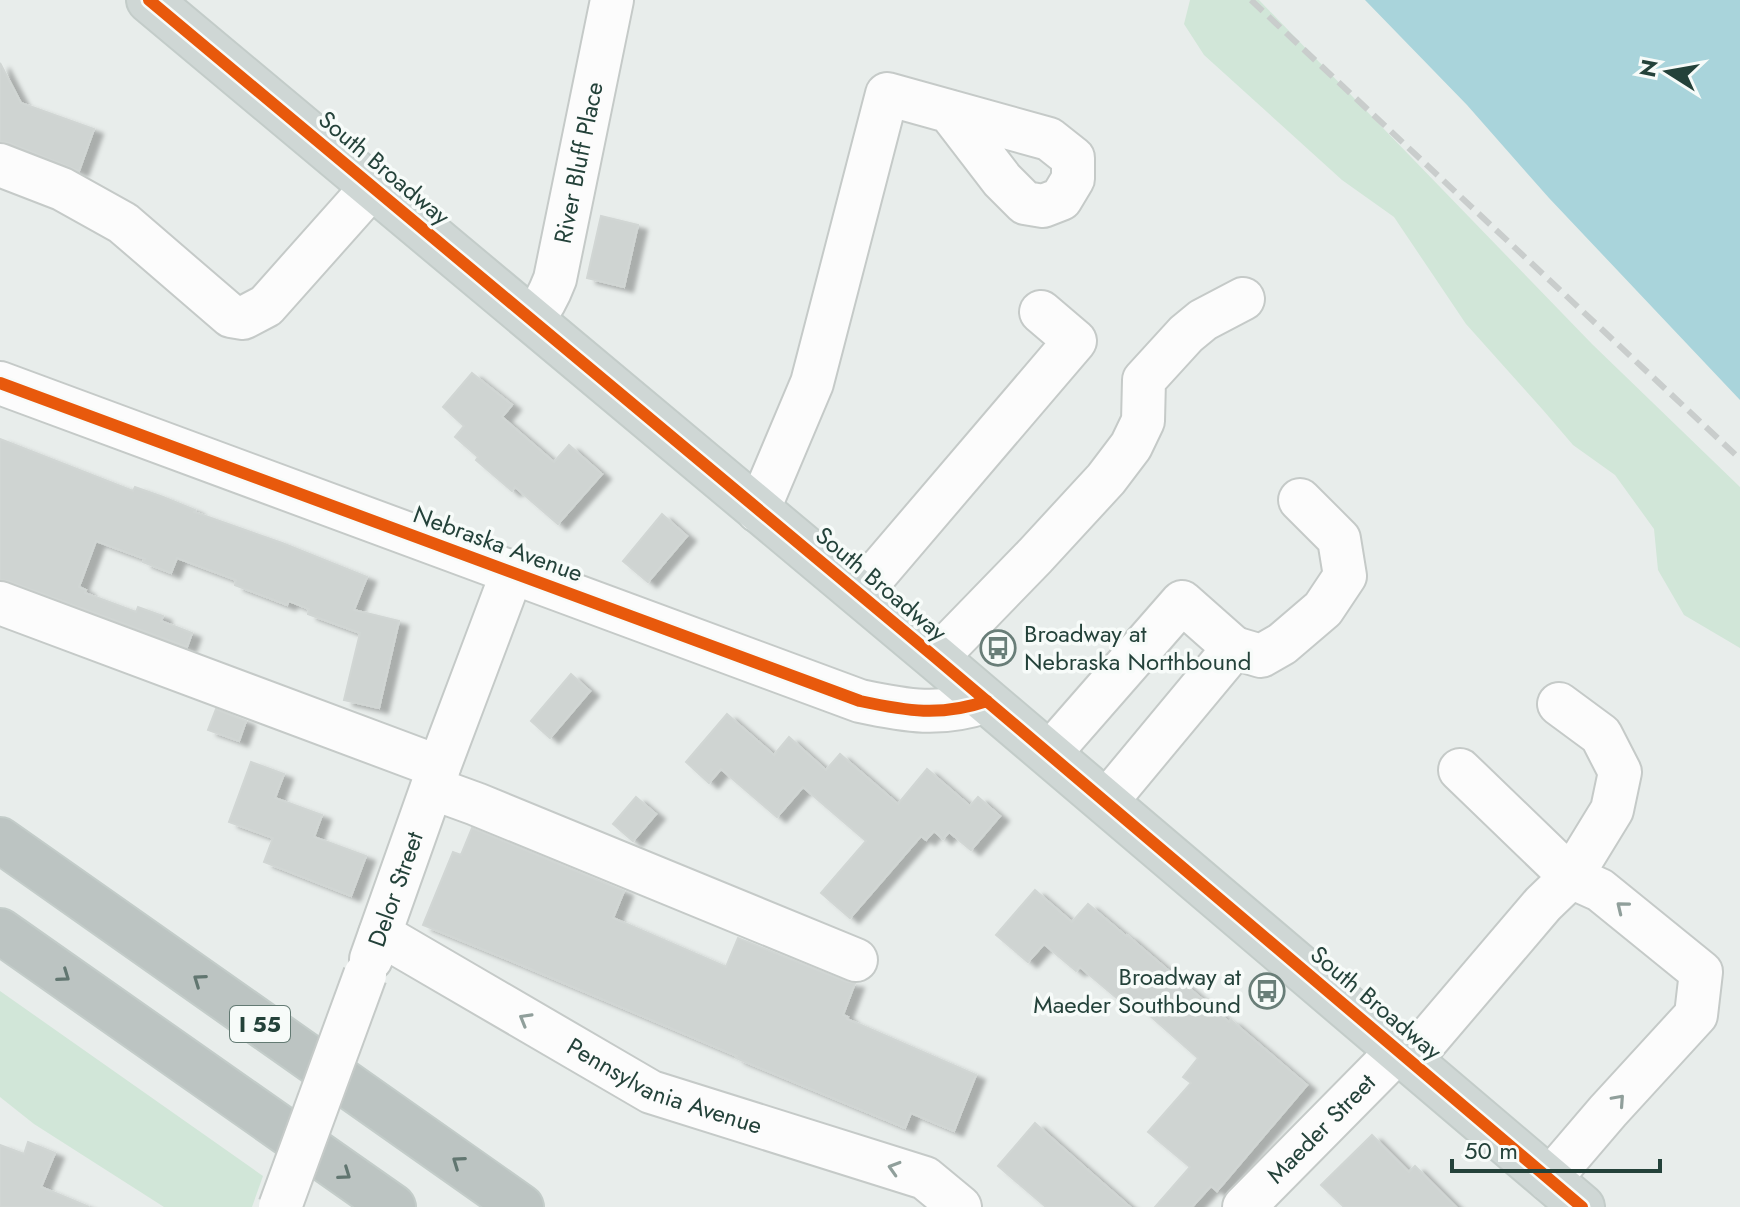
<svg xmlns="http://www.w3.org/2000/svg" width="1740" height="1207" font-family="Jost,sans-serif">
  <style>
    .green { fill: #d1e6d8 }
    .water { fill: #a9d4db }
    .building { fill: #cfd4d2; stroke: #d1d6d4; stroke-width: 2; filter: url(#shadow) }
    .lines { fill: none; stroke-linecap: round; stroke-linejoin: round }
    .minor-casing { stroke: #c5cac8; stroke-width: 46 }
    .major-casing { stroke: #c3ccc9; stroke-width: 48 }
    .highway-casing { stroke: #c3ccc9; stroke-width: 48 }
    .minor { stroke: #fcfcfc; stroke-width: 42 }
    .major { stroke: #cfd7d5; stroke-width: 44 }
    .highway { stroke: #bcc4c2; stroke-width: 44 }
    .rail { stroke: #c9cdcc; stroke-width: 6; stroke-dasharray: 16 8; stroke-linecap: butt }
    .minor-bridge-casing { stroke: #c5cac8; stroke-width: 46; stroke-linecap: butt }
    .minor-bridge { stroke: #fcfcfc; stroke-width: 42 }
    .cycleway-casing { stroke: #f7fbf9; stroke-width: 17 }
    .cycleway { stroke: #e8590c; stroke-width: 12 }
    .oneway { stroke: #909f9b }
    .oneway2 { stroke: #617670 }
    .labels { text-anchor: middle; stroke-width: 7; stroke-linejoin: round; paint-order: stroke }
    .shield { fill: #f7fbf9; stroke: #637a73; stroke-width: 2 }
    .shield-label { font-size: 22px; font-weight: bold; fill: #24423a }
    .street-label { font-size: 24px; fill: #24423a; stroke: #f7fbf9 }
    .poi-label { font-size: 24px; fill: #24423a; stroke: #f7fbf9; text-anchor: start }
  </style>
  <defs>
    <filter id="shadow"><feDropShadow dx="9" dy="5" stdDeviation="2" flood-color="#0004"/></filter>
  </defs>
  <rect width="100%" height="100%" fill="#e8edeb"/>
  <path class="green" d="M1190,0H1259L1592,344L1740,487V648L1684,615L1658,570L1654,529L1615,475L1573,445L1543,410L1466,324L1394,217L1342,180L1204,55L1184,24Z
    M0,991L263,1176L252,1207H164L34,1124L0,1097Z"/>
  <path class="water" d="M1365,0H1740V400L1549,198L1467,105Z"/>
  <path class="building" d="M0,63L21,103L94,129L79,171L9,143L0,142Z
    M601,216L638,225L624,287L587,278Z
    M472,373L512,405L502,417L554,462L569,445L602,474L558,524L515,487L512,491L476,460L478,457L455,437L464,426L443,407Z
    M0,439L133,491L135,487L163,497L195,510L194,512L282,543L367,577L354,610L399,621L379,708L344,700L360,633L308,614L309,609L289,601L287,605L235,585L236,580L177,558L171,573L143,562L145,559L96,541L79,587L86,590L85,593L136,612L138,607L163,616L161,621L192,633L187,647L8,581L0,580Z
    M662,514L687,536L648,582L623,561Z
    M571,674L590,691L550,738L531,721Z
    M216,709L246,721L239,741L208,730Z
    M727,714L774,755L789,737L826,770L840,754L898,804L927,769L970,806L978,797L1000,816L971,850L949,832L943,839L934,831L926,840L921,836L850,918L821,893L866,841L803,787L777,817L721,769L709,783L686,762Z
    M251,762L284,774L275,798L322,815L314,837L366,856L351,896L264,862L273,838L229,822Z
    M636,797L656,814L633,841L613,824Z
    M472,828L624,891L613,918L726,967L738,938L847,982L855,983L843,1015L848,1017L847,1019L976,1075L954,1131L911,1113L905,1128L736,1058L737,1056L514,962L423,925L453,852L461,855Z
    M1035,890L1072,922L1088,904L1126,936L1127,935L1229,1022L1231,1020L1307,1085L1217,1191L1211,1186L1192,1207H1155L1190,1167L1148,1132L1191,1083L1183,1077L1198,1058L1131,999L1125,1005L1080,967L1076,971L1044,944L1028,962L996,935Z
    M1035,1123L1063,1148L1130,1207H1046L998,1166Z
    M1372,1135L1409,1172L1415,1166L1456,1207H1344L1321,1185Z
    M28,1142L55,1153L41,1187L89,1207H0V1145L24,1154Z"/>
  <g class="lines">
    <defs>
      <g id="minor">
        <path d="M0,165L62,189L123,223L231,316L243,318L266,306L372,187"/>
        <path id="s1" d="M532,320C543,307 549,295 555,279L612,0"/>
        <path d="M0,383L860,701C907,711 940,717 987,701"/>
        <path d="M758,511L812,383L887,94L1049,139L1073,158V179L1061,199L1043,206L1025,203L1002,180L949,111"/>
        <path d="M859,594L1075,341L1041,312"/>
        <path d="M0,603L439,767"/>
        <path d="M1234,648L1261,656L1282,644L1323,609L1345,576L1339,539L1300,500"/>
        <path d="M936,658L1035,556L1106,479L1131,446L1143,421L1144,380L1186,334L1203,320L1243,299"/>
        <path d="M1049,754L1182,602L1234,648L1106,802"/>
        <path d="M1460,770L1571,877L1612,810L1620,772L1601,735L1559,704"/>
        <path d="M432,788L476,804L856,960"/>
        <path id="s2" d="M380,934L651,1092L925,1178L960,1207"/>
        <path id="s3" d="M371,959L439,767L512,573"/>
        <path d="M1410,1060L1543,904L1571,877L1600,890L1701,972L1696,1015L1608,1111L1549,1180"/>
        <path id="s4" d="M1244,1207L1399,1050"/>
      </g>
      <path id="major" d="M149,0L936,658L1582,1207"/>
      <path id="highway" d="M0,840L521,1207
        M0,931L393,1207"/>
    </defs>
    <use href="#minor" class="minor-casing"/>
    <use href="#major" class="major-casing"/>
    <use href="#highway" class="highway-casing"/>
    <use href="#minor" class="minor"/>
    <use href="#major" class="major"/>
    <use href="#highway" class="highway"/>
    <path class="rail" d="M1251,0L1740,459"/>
    <defs>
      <path id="minor-bridge" d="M280,1207L365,975"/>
    </defs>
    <use href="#minor-bridge" class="minor-bridge-casing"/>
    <use href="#minor-bridge" class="minor-bridge"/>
    <defs>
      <path id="cycleway" d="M149,0L936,658L1582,1207
        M0,383L860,701C907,711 940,717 987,701"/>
    </defs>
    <use href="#cycleway" class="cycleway-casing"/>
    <use href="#cycleway" class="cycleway"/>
  </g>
  <defs><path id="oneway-chevron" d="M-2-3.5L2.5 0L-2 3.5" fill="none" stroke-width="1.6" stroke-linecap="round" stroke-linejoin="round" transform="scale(2)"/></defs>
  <g class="oneway">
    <use href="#oneway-chevron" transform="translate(1622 907) rotate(-141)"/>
    <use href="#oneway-chevron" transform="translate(525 1019) rotate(-150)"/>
    <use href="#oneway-chevron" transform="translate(1619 1100) rotate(-48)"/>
    <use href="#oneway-chevron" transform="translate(894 1168) rotate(-163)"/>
  </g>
  <g class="oneway2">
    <use href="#oneway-chevron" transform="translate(64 976) rotate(35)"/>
    <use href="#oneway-chevron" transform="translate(199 980) rotate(-145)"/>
    <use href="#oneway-chevron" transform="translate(458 1162) rotate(-145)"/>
    <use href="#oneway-chevron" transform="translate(345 1174) rotate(35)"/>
  </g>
  <defs>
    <symbol id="bus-ring" viewBox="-11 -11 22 22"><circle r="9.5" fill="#f7fbf9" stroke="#697e78" stroke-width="1.5"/><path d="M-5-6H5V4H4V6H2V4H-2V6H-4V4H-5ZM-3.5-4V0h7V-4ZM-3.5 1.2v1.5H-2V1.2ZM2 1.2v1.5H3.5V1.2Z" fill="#697e78"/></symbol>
  </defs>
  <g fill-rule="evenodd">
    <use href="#bus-ring" x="978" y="628" width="40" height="40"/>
    <use href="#bus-ring" x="1247" y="971" width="40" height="40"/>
  </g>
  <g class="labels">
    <rect class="shield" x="230" y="1006" width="60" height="36" rx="6"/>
    <g class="shield-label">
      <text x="260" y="1032">I 55</text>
    </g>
    <g class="street-label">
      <text dy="8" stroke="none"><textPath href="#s1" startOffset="166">River Bluff Place</textPath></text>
      <text transform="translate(384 168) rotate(40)" y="8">South Broadway</text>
      <text transform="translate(498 544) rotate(20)" y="8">Nebraska Avenue</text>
      <text transform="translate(881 584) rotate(40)" y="8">South Broadway</text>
      <text dy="8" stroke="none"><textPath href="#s3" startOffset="74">Delor Street</textPath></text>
      <text transform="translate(1376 1003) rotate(40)" y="8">South Broadway</text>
      <text dy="8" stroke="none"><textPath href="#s2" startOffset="324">Pennsylvania Avenue</textPath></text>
      <text dy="8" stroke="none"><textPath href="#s4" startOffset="110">Maeder Street</textPath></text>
    </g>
    <g class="poi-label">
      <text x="1024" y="642">Broadway at<tspan x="1024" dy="28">Nebraska Northbound</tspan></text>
      <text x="1241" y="985" text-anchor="end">Broadway at<tspan x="1241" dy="28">Maeder Southbound</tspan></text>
    </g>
  </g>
  <g transform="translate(1668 72) rotate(281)" stroke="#f7fbf9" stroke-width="6" paint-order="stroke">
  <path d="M0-6L14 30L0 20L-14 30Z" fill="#24423a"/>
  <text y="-12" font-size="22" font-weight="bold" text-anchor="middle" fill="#24423a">N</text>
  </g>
  <path d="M1452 1159v12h208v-12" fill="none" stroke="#24423a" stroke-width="4"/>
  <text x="1464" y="1159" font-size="24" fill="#24423a" stroke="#f7fbf9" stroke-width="6" paint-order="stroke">50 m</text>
</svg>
